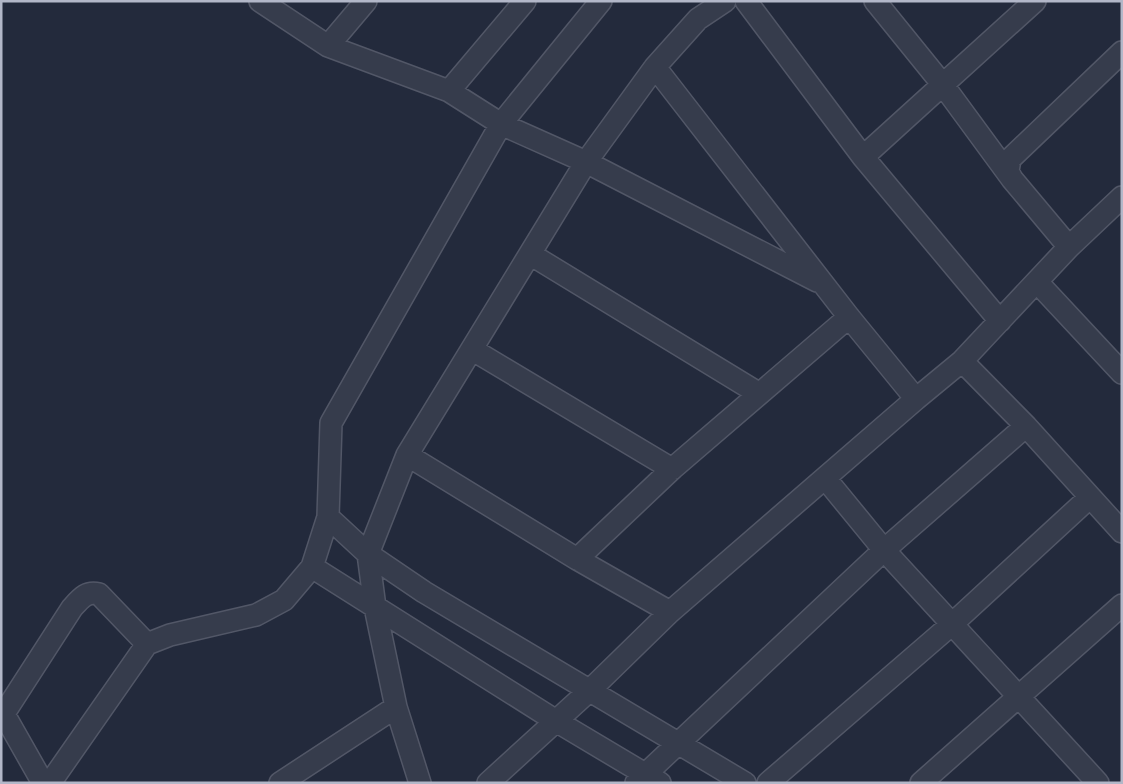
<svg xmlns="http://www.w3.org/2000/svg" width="1123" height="784" font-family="'DejaVu Sans',sans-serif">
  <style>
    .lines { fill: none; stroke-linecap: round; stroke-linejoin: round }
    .minor-casing { stroke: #525767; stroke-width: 24 }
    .minor { stroke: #363c4c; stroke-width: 21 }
  </style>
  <rect width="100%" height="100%" fill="#232a3c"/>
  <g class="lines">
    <defs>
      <path id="minor" d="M260,1L328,46L449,91L501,124L586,162L817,281
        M746,1L863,157L1000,321
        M875,1L943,85L1012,179
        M328,46L366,1
        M449,91L525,1
        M863,157L1035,1
        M1069,247L1012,179L1008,171L1010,159L1122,52
        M530,254L758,393
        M1037,282L1122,373
        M473,350L672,469
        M962,361L1026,426L1122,532
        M916,399L962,361L1069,247L1122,197
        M407,455L577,559L670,612
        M825,478L884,550L1098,783
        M328,517L368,554L424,592L745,783
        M577,559L672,469L849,317
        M312,567L556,721L660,783
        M1,709L43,783
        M1,718L72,608C81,598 86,591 99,594L147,644L170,635L256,615L284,600L312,567L328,517L331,423L501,124L601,1
        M50,783L147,644
        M280,783L396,707
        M420,783L396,707L375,607L368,554L407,455L586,162L655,67L698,19L725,1
        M488,783L589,691L670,612L916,399L849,317L655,67
        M636,783L884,550L1026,426
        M768,783L951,625L1089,498
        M921,783L1122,605"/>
    </defs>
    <use href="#minor" class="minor-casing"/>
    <use href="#minor" class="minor"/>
  </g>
  <rect width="1123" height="784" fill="none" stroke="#b2b7c8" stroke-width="5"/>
</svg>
